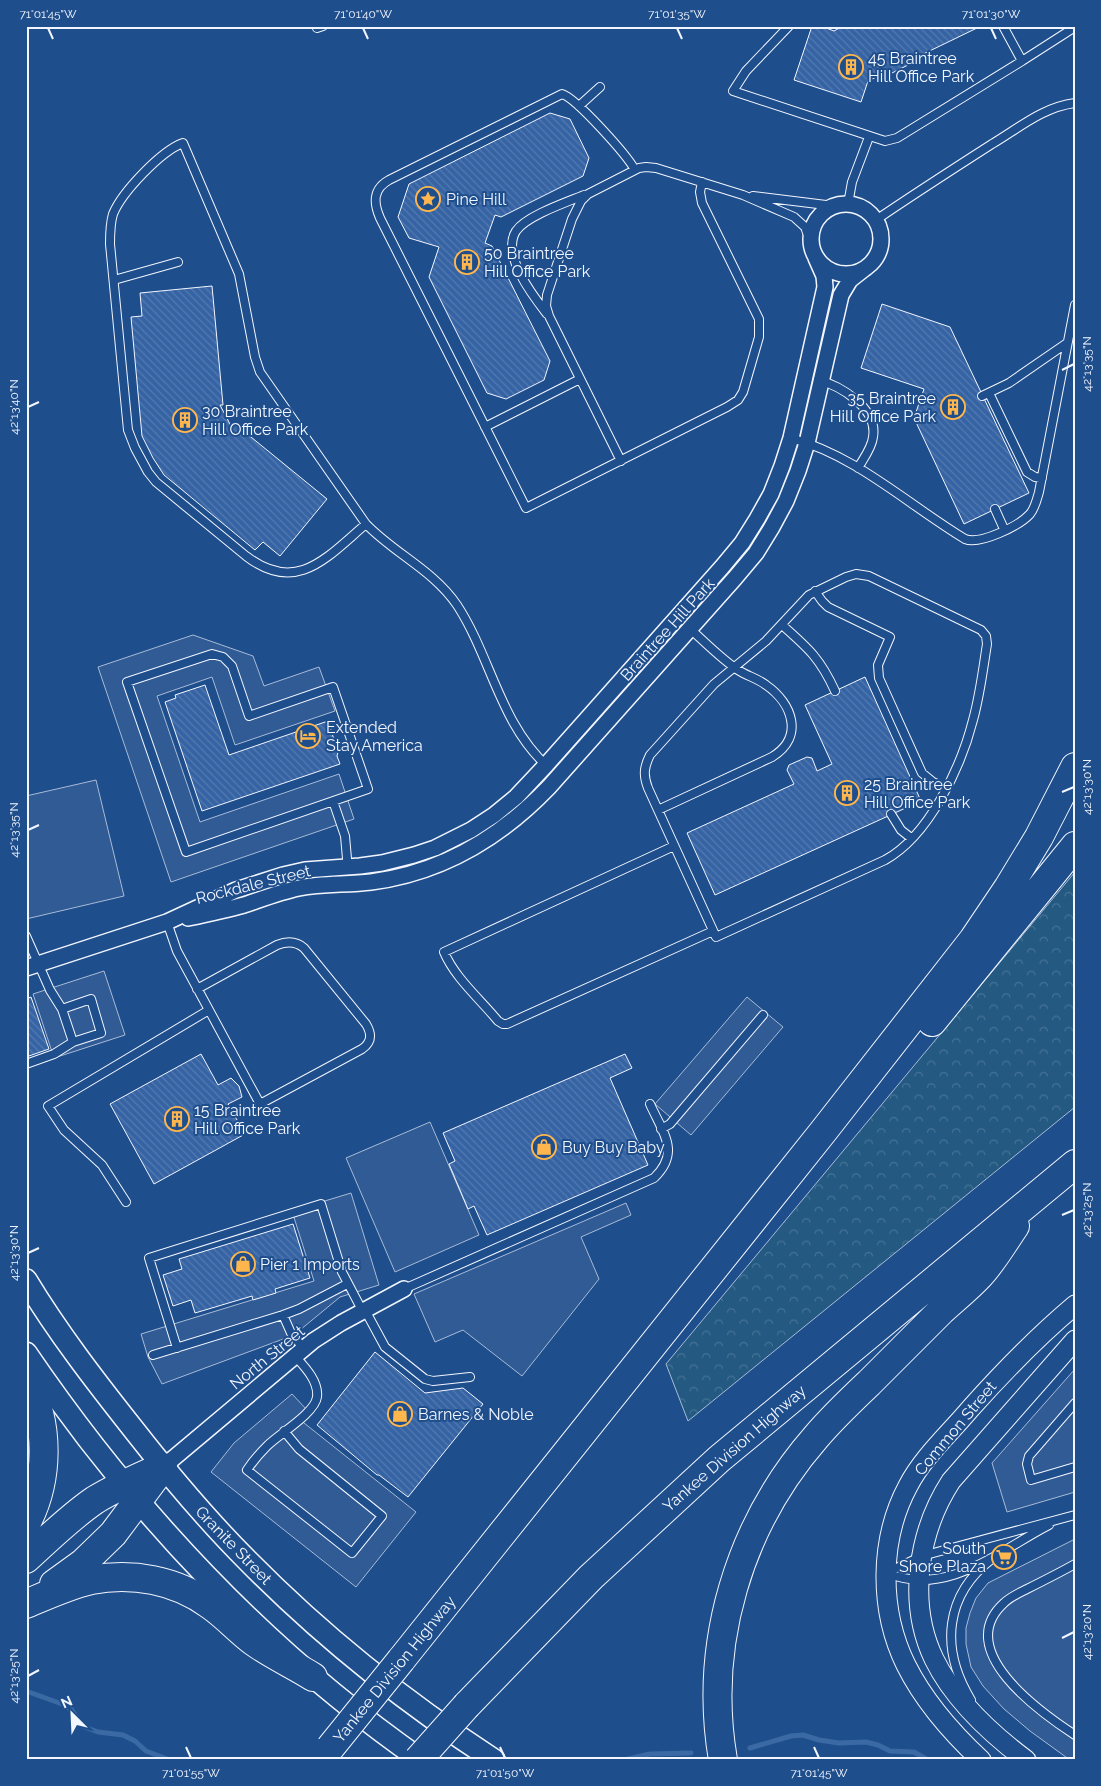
<svg xmlns="http://www.w3.org/2000/svg" width="1101" height="1786" font-family="Raleway,sans-serif">
  <style>
    .forest { fill: url(#forest-crowns); stroke: #a8bbd7 }
    .parking { fill: #305b95; stroke: #a8bbd7 }
    .lines { fill: none; stroke-linecap: round; stroke-linejoin: round }
    .stream { stroke: #3b69a3; stroke-width: 5 }
    .building { fill: url(#building-back-hatch); stroke: #f2f6ff }
    .service-casing { stroke: #f2f6ff; stroke-width: 10 }
    .minor-casing { stroke: #f2f6ff; stroke-width: 18 }
    .tertiary-casing { stroke: #f2f6ff; stroke-width: 21 }
    .secondary-casing { stroke: #f2f6ff; stroke-width: 24 }
    .motorway-casing { stroke: #f2f6ff; stroke-width: 30 }
    .service { stroke: #1f4e8c; stroke-width: 8 }
    .minor { stroke: #1f4e8c; stroke-width: 15 }
    .tertiary { stroke: #1f4e8c; stroke-width: 19 }
    .secondary { stroke: #1f4e8c; stroke-width: 21 }
    .motorway { stroke: #1f4e8c; stroke-width: 28 }
    .motorway-bridge-casing { stroke: #f2f6ff; stroke-width: 30; stroke-linecap: butt }
    .motorway-bridge { stroke: #1f4e8c; stroke-width: 28 }
    .ticks { fill: none; stroke: #f2f6ff; stroke-width: 2 }
    .labels { text-anchor: middle; stroke-width: 4; stroke-linejoin: round; paint-order: stroke }
    .poi-label { font-size: 16px; fill: #f2f6ff; stroke: #1f4e8c; text-anchor: start }
    .street-label { font-size: 16px; fill: #f2f6ff; stroke: #1f4e8c }
    .neatline { fill: none; stroke: #f2f6ff; stroke-width: 2 }
    .ticks-label { font-size: 12px; text-anchor: middle; fill: #f2f6ff }
  </style>
  <defs>
    <pattern id="forest-crowns" width="20" height="18" patternUnits="userSpaceOnUse" patternTransform="scale(1.25)"><rect width="20" height="18" fill="#245a82"/><path d="M2 6a3 3 0 1 1 6 0M12 15a3 3 0 1 1 6 0" fill="none" stroke="#447295"/></pattern>
    <pattern id="building-back-hatch" width="6" height="6" patternUnits="userSpaceOnUse" patternTransform="scale(1.25)"><rect width="6" height="6" fill="#3563a3"/><path d="M-1 5l2 2M0 0l6 6M5-1l2 2" fill="none" stroke="#537ab1"/></pattern>
  </defs>
  <rect width="100%" height="100%" fill="#1f4e8c"/>
  <path class="forest" d="M1075,872V1107L688,1421L666,1364Z"/>
  <path class="parking" d="M193,635L253,656L264,686L319,667L335,711L235,745L212,677L157,696L200,822L339,774L354,819L171,882L98,667Z
    M96,780L124,896L26,919V796Z
    M104,971L125,1035L54,1058L33,994Z
    M747,997L783,1027L691,1135L655,1104Z
    M430,1122L479,1235L395,1272L346,1158Z
    M351,1193L379,1285L340,1297L294,1335L162,1384L148,1357L141,1334L314,1281L292,1211Z
    M626,1203L631,1215L581,1237L599,1279L522,1376L463,1330L435,1342L414,1294Z
    M1075,1369V1492L1007,1512L992,1463Z
    M292,1394L308,1411L299,1419L416,1512L356,1587L211,1472L234,1443Z
    M1075,1539V1760H1070L1030,1731L1004,1709L983,1686L971,1667L966,1644V1628L970,1613L976,1598L988,1583Z"/>
  <g class="lines">
    <path class="stream" d="M26,1691L62,1704L72,1710L82,1726L98,1732L123,1735L135,1741L146,1751L170,1760
      M750,1748L791,1736L803,1735L819,1740L839,1743L866,1742L878,1745L890,1751L914,1752L928,1760
      M624,1760L650,1754L691,1753"/>
  </g>
  <path class="building" d="M812,26H821L834,31L843,26H975L977,28L913,59L912,63L890,74L889,71L868,81L861,102L794,80Z
    M550,113L570,119L589,158L583,176L501,217L495,215L485,243L492,246L550,361L544,380L506,399L487,393L429,277L439,247L409,238L398,217L409,184Z
    M212,286L223,405H220L232,428L235,424L327,499L280,556L263,542L255,550L164,475L153,458L142,436L131,317L142,316L140,293Z
    M882,304L950,327L1029,493L964,524L914,418L924,389L861,368Z
    M865,677L921,801L715,895L687,833L794,784L787,770L789,765L807,757L812,758L817,771L832,764L805,705Z
    M205,685L229,755L328,721L338,752L337,756L340,764L202,811L165,702L176,698L175,695Z
    M31,997L49,1049L26,1057V999Z
    M201,1054L218,1085L231,1078L239,1086L242,1097L228,1104L245,1134L154,1184L110,1104Z
    M625,1054L632,1068L610,1078L648,1165L487,1235L474,1206L468,1209L449,1164L455,1161L443,1133Z
    M293,1224L310,1278L275,1289L276,1293L253,1300L252,1296L195,1313L191,1300L173,1306L163,1275L182,1269L179,1259Z
    M375,1352L425,1393L463,1388L483,1404L408,1497L379,1475H377L317,1425Z"/>
  <g class="lines">
    <defs>
      <path id="service" d="M317,26V28L323,26
        M789,26L746,71L733,91L885,141L897,138L1022,61L1003,26
        M1022,61L1075,27
        M579,106L600,87
        M183,143L239,274L255,357L260,372L366,524C327,557 297,595 246,556L156,482L148,472L135,448L128,430L110,244C110,234 110,224 113,214C122,192 161,151 183,143Z
        M635,170C627,155 576,98 562,94L389,180C373,189 373,202 380,218L526,508L727,407L738,400L743,392L759,337V319L702,203L700,192L702,182
        M753,196L826,205H842
        M848,204L852,182L869,137
        M876,220C914,194 953,169 992,144C1019,128 1043,107 1075,103
        M114,280L178,262
        M547,314C533,296 501,255 516,231C526,216 567,202 584,195
        M818,380C842,386 878,409 873,437C872,448 863,459 858,468
        M989,393L1027,472L1035,477L1042,478
        M982,396L1009,383L1067,343
        M485,427L580,379
        M791,438C857,456 907,504 965,539C980,545 1019,526 1030,514C1035,508 1037,499 1039,492L1075,305
        M621,461L549,316L546,306L547,295L572,219L581,201L588,194L639,168L646,167L656,168L743,195L794,217L805,227L812,246
        M995,509L1004,529
        M366,524C395,554 433,570 457,605C491,657 500,724 548,767
        M856,574L869,576L981,630L986,636L987,644C983,669 980,695 973,720C961,767 929,836 885,860L716,937L648,788C643,775 644,767 650,755L714,684L766,641L809,595L846,577Z
        M815,591L822,601L828,607L890,637L878,665L879,678L922,773L933,782L945,788
        M782,625C808,648 820,658 835,691
        M212,654L223,657L232,666L249,716L333,687L368,789L186,852L127,682Z
        M333,801L345,836L348,870
        M658,810L772,757C805,737 792,703 766,685C757,678 747,676 738,670C720,658 704,641 688,627
        M891,814L901,830L911,838
        M674,846L444,952C455,978 480,999 498,1021L503,1024H507L713,931
        M167,922L177,951L260,1104L362,1049C372,1042 372,1034 366,1024L304,948C296,941 287,941 277,945L197,989
        M26,936L50,990L62,1009L73,1042L101,1033L91,999L62,1009
        M26,1064L54,1054L73,1042
        M661,1129L670,1124L763,1015
        M126,1202L102,1165L64,1130L48,1106L209,1010
        M404,1289L654,1178C681,1152 663,1133 650,1104
        M365,1310L385,1347L425,1379L433,1381L470,1377
        M283,1315L291,1333L304,1349
        M177,1348L149,1258L321,1204L342,1272L363,1312
        M153,1355L283,1315L299,1309L347,1284
        M1075,1403L1029,1456L1027,1464L1031,1480L1075,1467
        M284,1431L299,1449L382,1516L352,1553L247,1470C253,1461 260,1453 267,1446C279,1434 315,1413 317,1397C319,1381 304,1366 295,1356
        M1075,1564C1059,1573 1043,1581 1027,1589C1019,1593 1010,1597 1004,1603C952,1650 1040,1712 1075,1735
        M888,1572L922,1556L1075,1515
        M887,1573C947,1598 1000,1550 1049,1525
        M971,1700C940,1649 944,1595 993,1558"/>
      <path id="minor" d="M811 239a35 35 0 1 1 70 0a35 35 0 1 1-70 0Z
        M188,918C207,914 226,910 244,905C262,899 280,892 299,888C322,883 347,885 371,882C441,873 501,837 549,787L735,578L756,553L772,527L786,501L798,471L807,443L841,295L850,280L864,269
        M26,968L167,922L236,890L283,875L305,870L360,866L382,863L414,855L435,848L471,830L494,815L516,797L546,765L722,567L742,543L757,519L771,494L782,466L791,438L825,287L824,276L816,258
        M163,1467L313,1341L341,1323L404,1289"/>
      <path id="tertiary" d="M981,1760C952,1733 924,1701 906,1665C879,1610 879,1540 908,1486C923,1457 949,1434 970,1409C1003,1372 1037,1337 1075,1305
        M1026,1760C990,1733 954,1700 934,1659C907,1603 918,1532 951,1481L1075,1340"/>
      <path id="secondary" d="M26,1280C58,1333 96,1382 134,1430C170,1476 207,1520 248,1561C322,1636 406,1703 494,1760
        M26,1353C133,1510 265,1651 421,1760"/>
      <path id="motorway" d="M932,1022L1075,846
        M26,1379C50,1424 49,1480 26,1524
        M26,1559C48,1539 70,1517 95,1500C116,1487 139,1477 162,1467
        M54,1584L83,1563L113,1534L163,1467
        M26,1604C47,1595 69,1585 91,1580C132,1572 176,1580 210,1605C226,1616 239,1631 254,1642C272,1655 294,1665 313,1677
        M401,1660L822,1133L973,940L1008,888L1039,837L1075,767
        M467,1705L591,1577L719,1459L1075,1164
        M723,1760C703,1644 739,1525 816,1437C832,1418 851,1400 869,1383C893,1359 917,1335 941,1311C954,1299 968,1288 980,1275C993,1261 1004,1242 1015,1226"/>
    </defs>
    <use href="#service" class="service-casing"/>
    <use href="#minor" class="minor-casing"/>
    <use href="#tertiary" class="tertiary-casing"/>
    <use href="#secondary" class="secondary-casing"/>
    <use href="#motorway" class="motorway-casing"/>
    <use href="#service" class="service"/>
    <use href="#minor" class="minor"/>
    <use href="#tertiary" class="tertiary"/>
    <use href="#secondary" class="secondary"/>
    <use href="#motorway" class="motorway"/>
    <defs>
      <path id="motorway-bridge" d="M330,1748L401,1660
        M418,1760L467,1705"/>
    </defs>
    <use href="#motorway-bridge" class="motorway-bridge-casing"/>
    <use href="#motorway-bridge" class="motorway-bridge"/>
  </g>
  <path class="ticks" d="M48,28L53,39M363,28L368,39M677,28L682,39M991,28L996,39M1062,370L1074,364M28,407L39,402M1062,792L1074,787M28,830L39,825M1062,1215L1074,1210M28,1253L39,1248M1062,1638L1074,1632M28,1676L39,1670M186,1747L191,1758M500,1747L505,1758M814,1747L819,1758"/>
  <defs>
    <symbol id="building-ring" viewBox="-11 -11 22 22"><circle r="9.5" fill="#1f4e8c" stroke="#ffb74d" stroke-width="1.5"/><path d="M-4-6H4V6H1V3H-1V6H-4ZM-2.5-4.3h1.7v1.8h-1.7ZM.8-4.3h1.7v1.8H.8ZM-2.5-1h1.7V.8h-1.7ZM.8-1h1.7V.8H.8Z" fill="#ffb74d"/></symbol>
    <symbol id="sight-ring" viewBox="-11 -11 22 22"><circle r="9.5" fill="#1f4e8c" stroke="#ffb74d" stroke-width="1.5"/><path d="M0-6L1.8-2.2L6-1.7L2.9 1.2L3.7 5.4L0 3.3L-3.7 5.4L-2.9 1.2L-6-1.7L-1.8-2.2Z" fill="#ffb74d"/></symbol>
    <symbol id="hotel-ring" viewBox="-11 -11 22 22"><circle r="9.5" fill="#1f4e8c" stroke="#ffb74d" stroke-width="1.5"/><path d="M-6-4.5h1.5V1H6V5H4.5V3h-9V5H-6ZM-4 0a1.8 1.8 0 1 1 3.6 0ZM.5 0V-2.5h3Q6-2.5 6 0Z" fill="#ffb74d"/></symbol>
    <symbol id="shop-ring" viewBox="-11 -11 22 22"><circle r="9.5" fill="#1f4e8c" stroke="#ffb74d" stroke-width="1.5"/><path d="M-5-2.5h2.3a2.7 3.5 0 0 1 5.4 0H5L5.5 6h-11ZM-1.5-2.5h3a1.5 2.3 0 0 0-3 0Z" fill="#ffb74d"/></symbol>
    <symbol id="supermarket-ring" viewBox="-11 -11 22 22"><circle r="9.5" fill="#1f4e8c" stroke="#ffb74d" stroke-width="1.5"/><path d="M-6-5.5h2.5l.6 2H6L4.5 2H-2.5L-4.4-4H-6ZM-1.5 3.2a1.3 1.3 0 1 0 .1 0ZM3 3.2a1.3 1.3 0 1 0 .1 0Z" fill="#ffb74d"/></symbol>
  </defs>
  <g fill-rule="evenodd">
    <use href="#building-ring" x="837" y="53" width="28" height="28"/>
    <use href="#sight-ring" x="414" y="185" width="28" height="28"/>
    <use href="#building-ring" x="453" y="248" width="28" height="28"/>
    <use href="#building-ring" x="939" y="393" width="28" height="28"/>
    <use href="#building-ring" x="171" y="406" width="28" height="28"/>
    <use href="#hotel-ring" x="294" y="722" width="28" height="28"/>
    <use href="#building-ring" x="833" y="779" width="28" height="28"/>
    <use href="#building-ring" x="163" y="1105" width="28" height="28"/>
    <use href="#shop-ring" x="530" y="1133" width="28" height="28"/>
    <use href="#shop-ring" x="229" y="1250" width="28" height="28"/>
    <use href="#shop-ring" x="386" y="1400" width="28" height="28"/>
    <use href="#supermarket-ring" x="990" y="1543" width="28" height="28"/>
  </g>
  <g class="labels">
    <g class="poi-label">
      <text x="868" y="64">45 Braintree<tspan x="868" dy="18">Hill Office Park</tspan></text>
      <text x="446" y="205">Pine Hill</text>
      <text x="484" y="259">50 Braintree<tspan x="484" dy="18">Hill Office Park</tspan></text>
      <text x="936" y="404" text-anchor="end">35 Braintree<tspan x="936" dy="18">Hill Office Park</tspan></text>
      <text x="202" y="417">30 Braintree<tspan x="202" dy="18">Hill Office Park</tspan></text>
      <text x="326" y="733">Extended<tspan x="326" dy="18">Stay America</tspan></text>
      <text x="864" y="790">25 Braintree<tspan x="864" dy="18">Hill Office Park</tspan></text>
      <text x="194" y="1116">15 Braintree<tspan x="194" dy="18">Hill Office Park</tspan></text>
      <text x="562" y="1153">Buy Buy Baby</text>
      <text x="260" y="1270">Pier 1 Imports</text>
      <text x="418" y="1420">Barnes &amp; Noble</text>
      <text x="986" y="1554" text-anchor="end">South<tspan x="986" dy="18">Shore Plaza</tspan></text>
    </g>
    <g class="street-label">
      <text transform="translate(667 629) rotate(-48)" y="6">Braintree Hill Park</text>
      <text transform="translate(253 884) rotate(-14)" y="6">Rockdale Street</text>
      <text transform="translate(267 1357) rotate(-39)" y="6">North Street</text>
      <text transform="translate(955 1428) rotate(-50)" y="6">Common Street</text>
      <text transform="translate(734 1448) rotate(-41)" y="6">Yankee Division Highway</text>
      <text transform="translate(234 1545) rotate(46)" y="6">Granite Street</text>
      <text transform="translate(394 1669) rotate(-51)" y="6">Yankee Division Highway</text>
    </g>
  </g>
  <rect width="1101" height="1786" fill="none" stroke="#1f4e8c" stroke-width="55"/>
  <g transform="translate(72 1714) rotate(336)" stroke="#1f4e8c" stroke-width="4" paint-order="stroke">
  <path d="M0-4L9 19L0 12L-9 19Z" fill="#f2f6ff"/>
  <text y="-8" font-size="14" font-weight="bold" text-anchor="middle" fill="#f2f6ff">N</text>
  </g>
  <rect x="28" y="28" width="1046" height="1730" class="neatline"/>
  <g class="ticks-label">
    <text x="48" y="18">71°01'45"W</text>
    <text x="363" y="18">71°01'40"W</text>
    <text x="677" y="18">71°01'35"W</text>
    <text x="991" y="18">71°01'30"W</text>
    <text transform="translate(1087 364) rotate(-90)" y="4">42°13'35"N</text>
    <text transform="translate(14 407) rotate(-90)" y="4">42°13'40"N</text>
    <text transform="translate(1087 787) rotate(-90)" y="4">42°13'30"N</text>
    <text transform="translate(14 830) rotate(-90)" y="4">42°13'35"N</text>
    <text transform="translate(1087 1210) rotate(-90)" y="4">42°13'25"N</text>
    <text transform="translate(14 1253) rotate(-90)" y="4">42°13'30"N</text>
    <text transform="translate(1087 1632) rotate(-90)" y="4">42°13'20"N</text>
    <text transform="translate(14 1676) rotate(-90)" y="4">42°13'25"N</text>
    <text x="191" y="1777">71°01'55"W</text>
    <text x="505" y="1777">71°01'50"W</text>
    <text x="819" y="1777">71°01'45"W</text>
  </g>
</svg>
